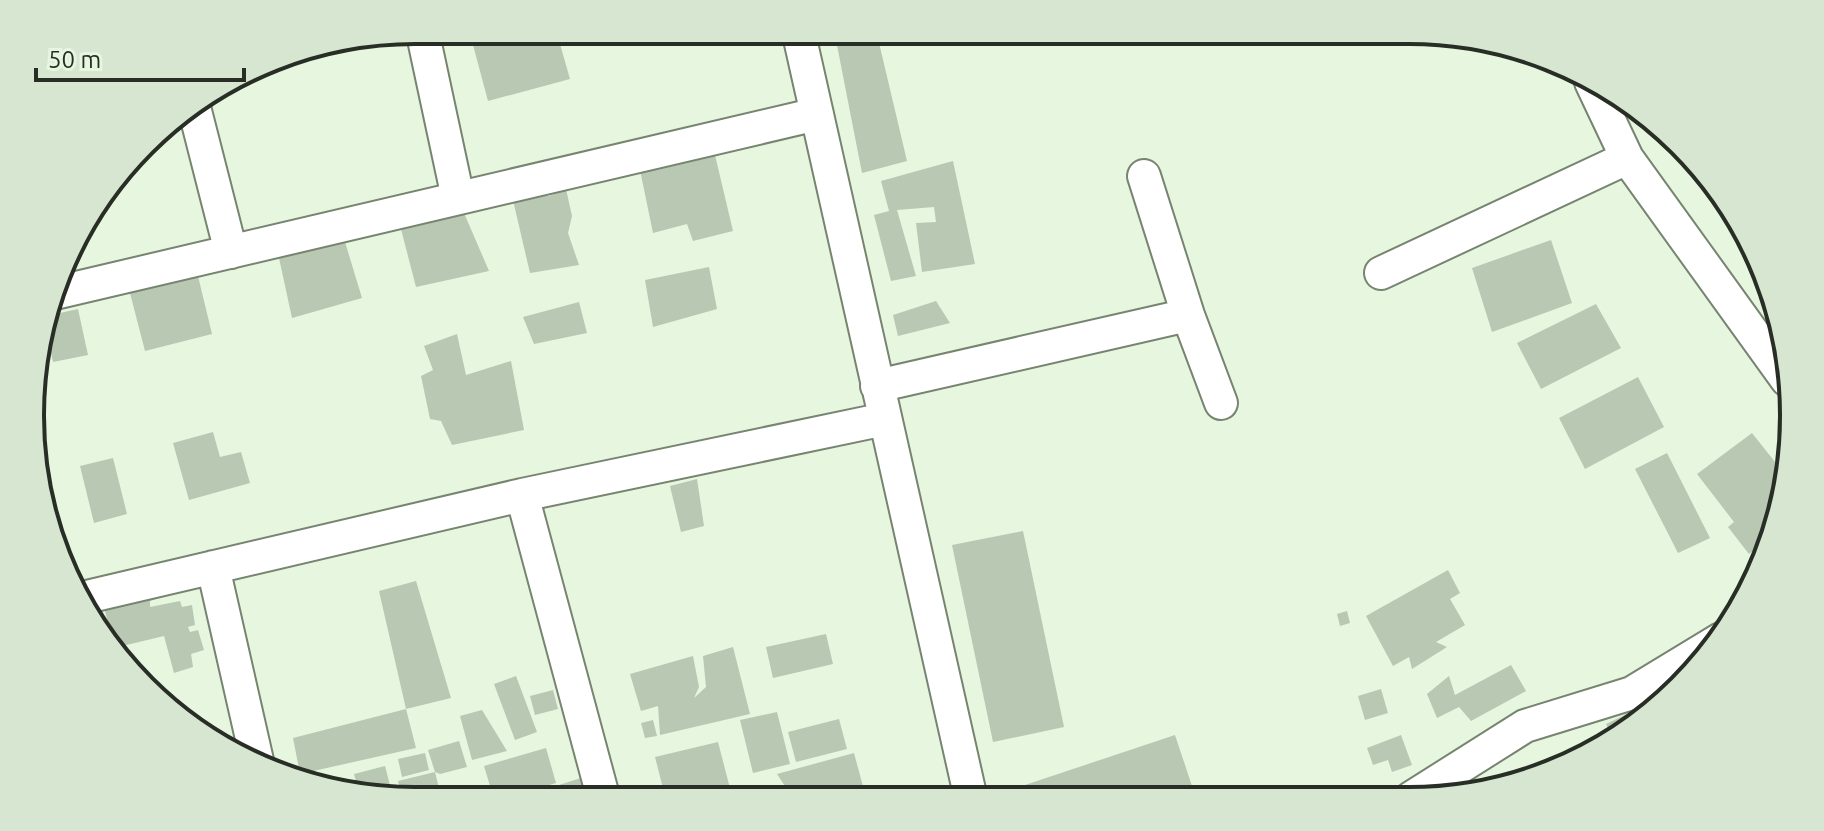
<svg xmlns="http://www.w3.org/2000/svg" width="1824" height="831" font-family="Ubuntu,sans-serif">
  <style>
    .building { fill: #b8c8b2 }
    .lines { fill: none; stroke-linecap: round; stroke-linejoin: round }
    .minor-casing { stroke: #768470; stroke-width: 36 }
    .minor { stroke: #fff; stroke-width: 32 }
    .rim { fill: none; stroke: #282e25; stroke-width: 4 }
  </style>
  <rect width="100%" height="100%" fill="#e6f6df"/>
  <path class="building" d="M469,30H556L570,79L488,101Z
    M834,30H876L907,161L862,173Z
    M715,155L733,231L693,241L687,224L653,233L640,170Z
    M953,161L975,264L922,272L916,223L936,222L934,207L897,210L916,276L891,281L874,215L889,211L881,181Z
    M566,189L572,216L568,233L579,265L530,273L512,196L533,191L549,196Z
    M464,213L489,271L416,287L401,229Z
    M1551,240L1572,303L1492,332L1472,268Z
    M345,242L362,298L292,318L279,258Z
    M709,267L717,309L653,327L645,280Z
    M198,276L212,334L145,351L130,293Z
    M936,301L950,323L898,336L893,315Z
    M579,302L587,333L534,344L523,317Z
    M1596,304L1621,348L1541,389L1517,343Z
    M78,309L88,355L53,362L44,322L46,316Z
    M457,334L466,375L511,361L524,430L452,445L441,421L430,419L421,376L433,370L424,346Z
    M1638,377L1664,427L1585,469L1559,418Z
    M213,432L220,457L241,452L250,483L189,500L173,443Z
    M1752,433L1783,472L1765,562L1755,549L1749,554L1728,527L1734,522L1697,474Z
    M1667,453L1710,538L1678,553L1635,469Z
    M113,458L127,514L94,523L80,466Z
    M697,479L704,526L681,532L670,486Z
    M1023,531L1064,727L993,742L952,545Z
    M1448,570L1460,593L1450,599L1465,625L1436,642L1447,647L1412,669L1409,657L1393,666L1366,616Z
    M416,581L451,698L406,709L379,591Z
    M159,589L162,597L150,601V607L180,601L182,607L192,605L195,625L188,627L190,632L198,630L204,650L191,654L193,667L174,673L164,636L114,648L104,607Z
    M1347,611L1350,623L1340,626L1337,614Z
    M826,634L833,664L773,678L766,647Z
    M733,647L750,714L660,735L658,706L641,711L630,674L693,656L699,687L694,698L706,687L703,656Z
    M1511,665L1526,691L1471,721L1459,707L1437,718L1427,694L1449,676L1455,695Z
    M516,676L537,732L515,740L494,684Z
    M1381,689L1388,713L1365,720L1358,696Z
    M553,690L558,709L535,715L530,696Z
    M406,709L416,748L300,774L293,738Z
    M482,710L507,751L472,760L460,716Z
    M777,712L790,764L753,773L740,720Z
    M1629,713L1636,726L1613,738L1606,724Z
    M839,719L847,749L796,762L788,732Z
    M653,720L657,736L645,738L641,723Z
    M1175,735L1196,798L1030,799L1025,785Z
    M1401,735L1412,765L1392,772L1388,760L1373,765L1367,748Z
    M459,741L467,767L440,774L435,772L428,750Z
    M718,742L733,800H666L655,757Z
    M546,748L556,783L529,791L515,789L519,801H475L474,797L512,789L490,786L484,766Z
    M425,753L429,770L402,777L398,759Z
    M854,753L864,790L828,800H794L777,774Z
    M385,766L393,797L358,790L354,774Z
    M435,772L441,796L422,801L403,799L398,781Z
    M581,778L588,800L563,801L559,785Z
    M470,794L471,801H443V799Z"/>
  <g class="lines">
    <defs>
      <path id="minor" d="M422,30L458,198
        M798,30L971,799
        M1591,82L1627,158L1787,380
        M194,107L231,252
        M1144,176L1188,315L1221,403
        M1381,273L1627,158
        M55,293L817,114
        M877,386L1188,315
        M522,495L604,800
        M213,567L258,765
        M78,599L522,495L885,419
        M1411,798L1525,726L1632,693L1721,639"/>
    </defs>
    <use href="#minor" class="minor-casing"/>
    <use href="#minor" class="minor"/>
  </g>
  <path d="M0 0H1824V831H0ZM415 44H1409A371 371 0 0 1 1780 415V416A371 371 0 0 1 1409 787H415A371 371 0 0 1 44 416V415A371 371 0 0 1 415 44Z" fill="#d7e6d0" fill-rule="evenodd"/>
  <path class="rim" d="M415 44H1409A371 371 0 0 1 1780 415V416A371 371 0 0 1 1409 787H415A371 371 0 0 1 44 416V415A371 371 0 0 1 415 44Z"/>
  <path d="M36 68v12h208v-12" fill="none" stroke="#282e25" stroke-width="4"/>
  <text x="48" y="68" font-size="24" fill="#282e25" stroke="#e6f6df" stroke-width="6" paint-order="stroke">50 m</text>
</svg>
